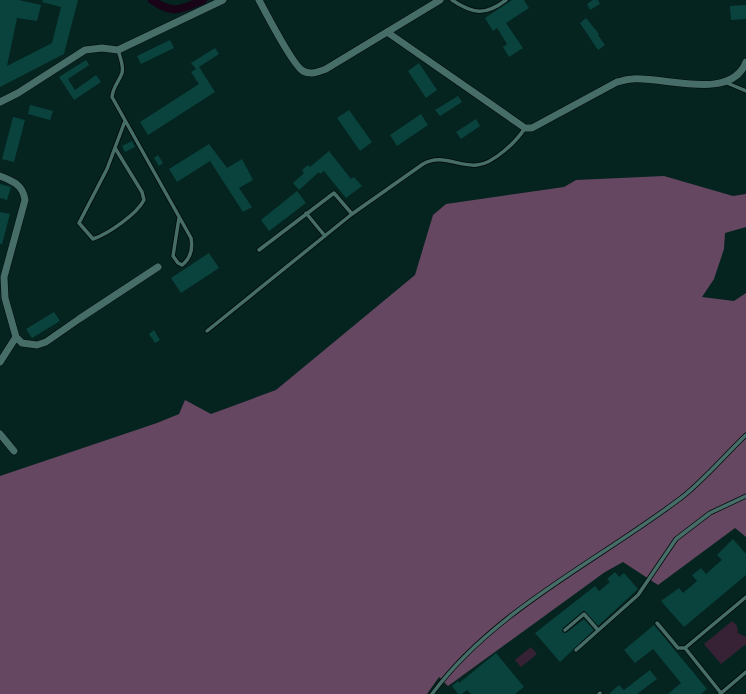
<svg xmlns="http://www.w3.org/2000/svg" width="746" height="694" font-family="'Alegreya Sans',sans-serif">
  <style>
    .green { fill: #372235 }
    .forest { fill: #654761 }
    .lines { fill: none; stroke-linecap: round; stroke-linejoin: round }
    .canal { stroke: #180317; stroke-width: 8 }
    .building { fill: #0a433d }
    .lane-casing { stroke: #000b09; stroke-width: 5 }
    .street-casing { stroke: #000b09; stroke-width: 8 }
    .lane { stroke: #476d68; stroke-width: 3.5 }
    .street { stroke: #476d68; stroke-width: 7 }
  </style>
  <rect width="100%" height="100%" fill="#05231f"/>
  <path class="green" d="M732,621L737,626L738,633L746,637V644L721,664L704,644Z
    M531,647L537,654L521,667L515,660Z"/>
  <path class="forest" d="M664,176L733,196L746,194V227L725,233L724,249L714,279L702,297L734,301L746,293V537L735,528L658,585L623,562L605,572L448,686L439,677L427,694H0V476L157,423L179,414L185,400L211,414L276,390L415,275L433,215L446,204L564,187L576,180Z"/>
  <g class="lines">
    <path class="canal" d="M152,0C174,15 180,10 203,0"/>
  </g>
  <path class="building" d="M0,0H19L41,5L37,21L17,18L7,66L52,43L61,7L42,2L43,0H78L64,54L0,87Z
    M512,0H524L529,8L506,23L523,48L509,57L503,47L507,44L497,28L493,31L485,18Z
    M593,0H598L600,4L590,10L587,4Z
    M746,5V19L731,20L730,6Z
    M586,18L599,34L598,35L605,45L598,50L580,23Z
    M170,40L174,48L141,64L137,56Z
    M215,48L219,54L199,67L215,92L148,135L140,122L199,84L191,72L196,69L191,63Z
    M86,60L89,65L68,79L75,90L96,75L101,82L74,100L59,77Z
    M419,63L437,90L426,98L408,71Z
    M458,96L462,102L440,116L435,110Z
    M30,105L53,111L50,120L28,114Z
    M349,110L372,142L360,151L337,118Z
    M421,114L428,125L397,146L390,135Z
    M13,117L25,120L14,162L2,159Z
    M476,119L480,126L461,139L456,132Z
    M132,141L135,147L125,152L122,146Z
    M209,144L227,168L242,159L253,180L239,188L252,207L243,212L210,161L177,182L169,169Z
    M329,151L351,179L354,177L362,186L346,198L324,171L320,174L319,172L299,190L293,183L304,173L302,170L308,165L310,167Z
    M158,155L163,163L159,166L154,158Z
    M0,184L11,187L7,200L0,198Z
    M297,191L306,203L269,231L261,220Z
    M0,212L10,214L2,244H0Z
    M209,253L219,268L181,293L171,278Z
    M54,312L60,321L32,338L26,329Z
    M154,330L160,340L155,343L149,334Z
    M733,539L746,554V575L684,627L661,601L679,588L683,593L697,581L692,575L701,568L706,574L716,565L722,560L717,555Z
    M615,572L619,577L624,573L638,589L598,626L584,611L563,628L562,632L566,633L584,619L594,630L560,662L535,633L595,586L599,591L610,582L607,579Z
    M654,625L707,689L701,694H668L681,683L653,649L635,663L624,650Z
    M496,653L524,687L515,694H471L467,690L462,694H458L452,686L458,681L459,683Z
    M650,670L657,679L637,694H609L619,685L624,690Z"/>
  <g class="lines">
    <defs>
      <path id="lane" d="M452,0C473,14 485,16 506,0
        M118,50C120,57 124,66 122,73C119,82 113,86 112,97L191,238C193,249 191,258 182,265L178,263L173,256L179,218
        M727,83L746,91
        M115,148L142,192L144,200C137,214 108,234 93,239L79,223L107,169L125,121
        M306,213L325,236
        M259,250L334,193L352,214
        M207,331L352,214L423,164C442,153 458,167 477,165C493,164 517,141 525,128
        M657,623L678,648H685L746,597
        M565,630L584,614L598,630
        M685,648L721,693
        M576,650L638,595L676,539L710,513L746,496
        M432,694C494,610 598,561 681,498C703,481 725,455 746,435
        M599,694L600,693
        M720,694L746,672"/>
      <path id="street" d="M259,0C266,13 293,66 303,71C311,75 318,72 326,69L440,0
        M387,32L525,128H532L617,82C622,81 627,79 632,79C664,76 731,102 746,62
        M0,102L18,93L85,50L102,48L118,50L223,0
        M0,176C13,181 23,185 25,200L4,277L5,298L16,337L22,343L37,345L46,342L79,319L158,267
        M0,362L16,337
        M0,434L14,451"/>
    </defs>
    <use href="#lane" class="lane-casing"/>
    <use href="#street" class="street-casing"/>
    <use href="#lane" class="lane"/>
    <use href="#street" class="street"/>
  </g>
</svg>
